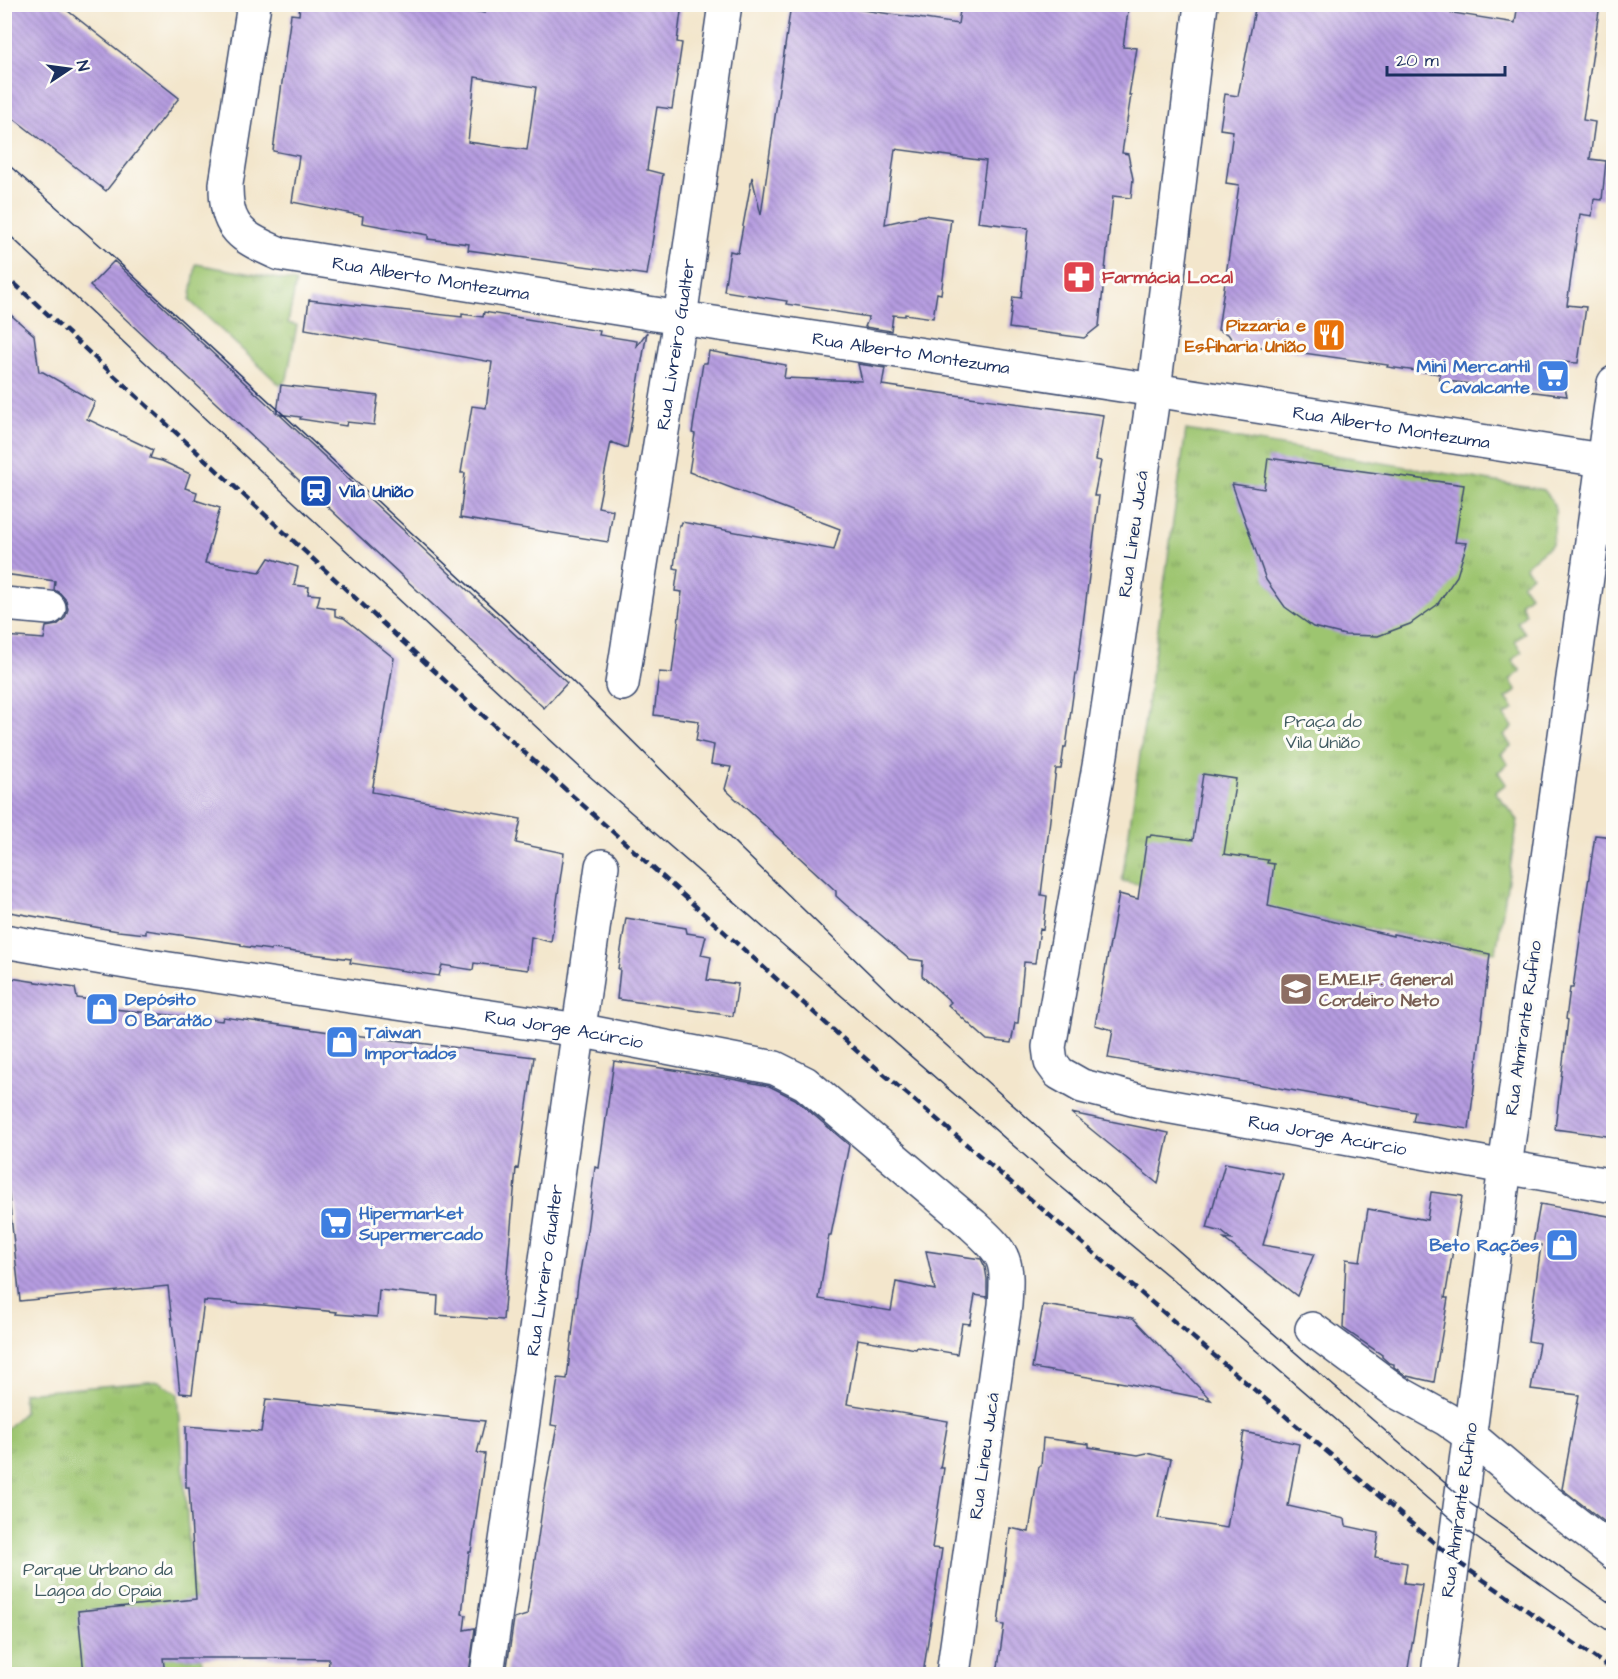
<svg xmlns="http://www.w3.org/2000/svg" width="1618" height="1679" font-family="'Architects Daughter',sans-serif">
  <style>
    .park { fill: url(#park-tufts); stroke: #5c7a67; stroke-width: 1.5 }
    .building { fill: url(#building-back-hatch); fill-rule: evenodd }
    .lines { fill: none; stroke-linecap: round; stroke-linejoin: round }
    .minor-casing { stroke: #3b4a6e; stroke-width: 36 }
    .tertiary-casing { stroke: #3b4a6e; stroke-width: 36 }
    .minor { stroke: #fff; stroke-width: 33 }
    .tertiary { stroke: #fff; stroke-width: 33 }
    .tram { stroke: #1b2f5e; stroke-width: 1.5 }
    .rail { stroke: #1b2f5e; stroke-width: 4.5; stroke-dasharray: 9 4.5; stroke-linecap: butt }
    .labels { text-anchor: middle; stroke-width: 6; stroke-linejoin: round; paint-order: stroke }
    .health-label { font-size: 18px; font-weight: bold; fill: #be3a42; stroke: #fdfcf7; text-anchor: start }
    .street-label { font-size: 18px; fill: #1b2f5e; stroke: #fdfcf7 }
    .food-label { font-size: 18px; font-weight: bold; fill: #c56008; stroke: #fdfcf7; text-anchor: end }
    .shop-label { font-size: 18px; font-weight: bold; fill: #366cbe; stroke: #fdfcf7; text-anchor: start }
    .transit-label { font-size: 18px; font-weight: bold; fill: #164399; stroke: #fdfcf7; text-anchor: start }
    .park-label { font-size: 18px; fill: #425c63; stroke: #fdfcf7 }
    .education-label { font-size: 18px; font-weight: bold; fill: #785e54; stroke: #fdfcf7; text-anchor: start }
  </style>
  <defs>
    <pattern id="park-tufts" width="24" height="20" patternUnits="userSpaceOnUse" patternTransform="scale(1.5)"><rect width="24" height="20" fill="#9dc570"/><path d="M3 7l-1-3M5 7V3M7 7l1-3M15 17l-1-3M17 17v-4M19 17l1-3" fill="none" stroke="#7fa05f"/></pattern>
    <pattern id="building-back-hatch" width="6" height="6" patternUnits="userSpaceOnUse" patternTransform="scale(1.5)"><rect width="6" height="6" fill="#b69ce0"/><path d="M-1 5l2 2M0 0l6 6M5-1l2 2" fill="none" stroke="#9380b9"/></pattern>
  </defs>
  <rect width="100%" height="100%" fill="#fdfcf7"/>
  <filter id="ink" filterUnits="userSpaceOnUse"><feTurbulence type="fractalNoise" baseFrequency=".0167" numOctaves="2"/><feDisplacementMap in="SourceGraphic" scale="12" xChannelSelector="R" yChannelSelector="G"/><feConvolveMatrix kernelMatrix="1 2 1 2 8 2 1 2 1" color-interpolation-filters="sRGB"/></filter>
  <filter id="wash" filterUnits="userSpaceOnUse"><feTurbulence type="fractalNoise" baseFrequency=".008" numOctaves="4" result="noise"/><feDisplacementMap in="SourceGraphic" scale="24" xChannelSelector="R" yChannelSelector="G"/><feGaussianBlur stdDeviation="1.35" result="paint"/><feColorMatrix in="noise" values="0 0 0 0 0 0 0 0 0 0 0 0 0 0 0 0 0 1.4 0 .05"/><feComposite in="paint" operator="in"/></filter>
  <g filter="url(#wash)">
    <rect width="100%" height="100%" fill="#f3e6cc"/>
    <path class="park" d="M196,264L296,282L288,323L297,325L287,379L281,386L190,301Z
      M1186,430L1544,490C1561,508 1555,520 1552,544L1525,566L1532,575L1522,584L1530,595L1520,603L1526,613L1517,622L1525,633L1515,641L1522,652L1512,660L1521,671L1510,680L1517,691L1506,698L1514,709L1504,716L1513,727L1504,735L1511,746L1501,754L1508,764L1498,772L1506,784L1495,792L1518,820L1496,952L1122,881Z
      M159,1381L178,1394L190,1558L203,1674H5V1430L24,1412L23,1393Z"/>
    <g id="blocks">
      <path class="building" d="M4,4H59L179,98L106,191L4,111Z
        M300,4H434L485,13V4H682L677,42L682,43L672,109L657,107L647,170L663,174L647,275L468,250L469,244L428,239V235L362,223L363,216L292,202L299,156L273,151L291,14L299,15ZM475,77L536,87L527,150L468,142Z
        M791,4H822L958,24L961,4H1129L1123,47L1137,48L1129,95H1131L1122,153L1128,154L1133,179L1131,198L1113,196L1099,326L1084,338L1009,328L1013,297L1021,298L1028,228L978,222L986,161L895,149L885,224L924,215L951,219L941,294L937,293L933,318L905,314V316L893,315L891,331L865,327L869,317L786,304L787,301L724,291L730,251L738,253L752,177L761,215Z
        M1256,4H1435L1434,10L1515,23L1518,4H1600L1583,120L1595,122L1590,159L1606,161L1602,200L1594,199L1592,216L1580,214L1567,305L1586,307L1578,363L1559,362L1567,396L1439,380L1440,374L1387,367L1388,365L1234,343L1228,334L1218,330L1239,185L1226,183L1233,131L1220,129L1225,94L1238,96Z
        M114,261L277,413L281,385L378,396L374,425L347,422L346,426L300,419L301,417L279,414L567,683L544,708L90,286Z
        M309,300L462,317V314L483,317L484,312L600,331L599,335L637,341L636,347L647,332L627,448L611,442L598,507L613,510L608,542L460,518L465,473H461L472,406L486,408L492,362L305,329Z
        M4,309L34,335L39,372H43L95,402L87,419L153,450L150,458L162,461L190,474L185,488L197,492L195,500L220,508L205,563L260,572L269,558L298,567L294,585L309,587L308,594L320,595L317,606L335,609V616L344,618L394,658L372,792L521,819L516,843L564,853L551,942L531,937L528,970L474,963L473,970L442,965L439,976L350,963L351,959L272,949L271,950L241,946V944L146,930V934L118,931L4,911V636L44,639L46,627L57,625L65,618L68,609L66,600L60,593L54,590L55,581L4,574Z
        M709,351L786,365L784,378L862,381L858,364L885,368L882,385L1103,415L1096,460L1101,461L1094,496H1099L1077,672L1076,673L1066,747H1064L1061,769H1056L1041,895L1047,896L1043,930L1040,929L1035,963L1024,962L1018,1023H1015L1011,1043L987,1040L948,1005L951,1002L922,976L923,961L909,959L846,905L836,896V891L725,789L731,767L711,764L714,745L696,741L699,721L654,715L659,672L672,673L682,592L675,591L678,569L674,568L679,525H681L682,522L834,550L840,529L689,472L695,434L692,433L703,363H707Z
        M1268,458L1464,485L1455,542L1467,543L1457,576L1437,605L1410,624L1378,636L1345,635L1313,627L1285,607L1266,580L1232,484L1264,489Z
        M1203,774L1236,779L1224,854L1268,860L1267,863L1274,864L1268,906L1393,936V934L1490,954L1469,1129L1413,1121L1415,1112L1108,1058L1113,1030L1095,1025L1119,894L1138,899L1147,837H1150L1151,835L1193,840Z
        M1595,835L1614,837V1137L1555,1129L1568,1020L1566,1019L1570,988H1573Z
        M626,918L686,928L687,933L706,936L701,955L711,957L707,980L738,984L733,1016L617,999L620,969H618Z
        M4,977L75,988L77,998L114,1003V1009L222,1021L223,1017L337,1033L534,1057L518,1169L516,1168L503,1320L437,1315L438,1296L379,1290L377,1317L336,1314L337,1312L263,1305L204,1301L192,1394L180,1393L168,1286L20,1301L7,1178H4Z
        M614,1061L721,1077L769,1086L795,1099L849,1145L831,1235H829L819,1299L891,1311L896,1282L935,1290L926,1251L981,1259L985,1267L987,1279V1297L975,1295L970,1324L962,1323L957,1354L917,1347L916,1349L858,1339L847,1404L948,1421L940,1468H944L932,1548L942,1549L923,1674H506L514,1619L527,1615L544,1496L557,1426L551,1425L558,1378L567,1379L578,1283L587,1231L595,1167L599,1168Z
        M1071,1113L1169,1133L1158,1184Z
        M1225,1163L1283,1174L1263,1245L1314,1254L1297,1296L1224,1239L1232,1240L1222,1232L1207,1228Z
        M1431,1192L1462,1196L1445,1298H1448L1434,1382L1407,1376L1394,1367V1364L1389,1363L1382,1357V1355L1343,1328L1346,1259L1360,1261L1368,1209L1427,1220Z
        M1540,1204L1614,1217V1529L1562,1489L1579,1395L1531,1389L1539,1343L1528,1341L1541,1245L1533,1244Z
        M1043,1305L1133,1318L1211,1400L1125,1383L1032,1368Z
        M266,1399L485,1421L477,1453L485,1454L471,1552H469L462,1614L466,1615L464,1630L475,1628L469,1674H333V1673H328L329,1659L264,1658H163L165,1674H84L78,1611L196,1599L189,1487H186V1426L261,1432Z
        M1244,1432L1299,1444L1288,1506L1345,1519L1346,1526L1379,1533L1375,1557L1407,1563L1404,1583L1422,1585L1407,1674H997L1004,1625L998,1624L1010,1528L1029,1532L1039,1466H1041L1043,1438L1089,1444V1447L1138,1455L1147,1453L1171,1459L1158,1518L1227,1528Z"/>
    </g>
  </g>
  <g filter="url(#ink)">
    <use href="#blocks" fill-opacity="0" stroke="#3b4a6e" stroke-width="1.5"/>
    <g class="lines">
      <defs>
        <g id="minor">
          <path id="s1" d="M254,4L226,184C226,192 226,200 228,208C233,236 258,244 280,254L648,313L1154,390L1614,462"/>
          <path id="s2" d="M1201,4L1154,390L1116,655L1101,755L1049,1047L1051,1062L1059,1073L1082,1086L1144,1102L1505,1167L1438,1674"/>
          <path d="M4,604L49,608"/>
          <path id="s3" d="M622,684L680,318L725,4"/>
          <path id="s4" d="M4,941L149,966L578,1030L775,1068L805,1083L973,1225C1007,1256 1008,1260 1005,1305L953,1674"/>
          <path d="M1312,1329L1397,1392L1446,1419L1469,1435L1542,1497L1614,1553"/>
          <path id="s5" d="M487,1674L602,866"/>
        </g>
        <path id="tertiary" d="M1614,383L1505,1167L1614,1186"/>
      </defs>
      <use href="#minor" class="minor-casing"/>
      <use href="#tertiary" class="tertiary-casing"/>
      <use href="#minor" class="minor"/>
      <use href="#tertiary" class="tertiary"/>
      <path class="tram" d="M4,161L102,247L571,680L739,847L907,1010L1070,1156L1460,1496L1614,1606
        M4,230L297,505L586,773L1047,1175L1208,1309L1457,1524L1614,1635"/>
      <path class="rail" d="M4,274L467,701L859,1053L1452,1558L1614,1671"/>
    </g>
  </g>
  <defs>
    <symbol id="pharmacy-square" viewBox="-11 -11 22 22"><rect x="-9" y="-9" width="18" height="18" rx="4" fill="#e0444e" stroke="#fdfcf7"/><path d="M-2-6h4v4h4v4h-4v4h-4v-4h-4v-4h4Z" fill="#fff"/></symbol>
    <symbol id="restaurant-square" viewBox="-11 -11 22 22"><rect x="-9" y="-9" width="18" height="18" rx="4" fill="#e8710a" stroke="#fdfcf7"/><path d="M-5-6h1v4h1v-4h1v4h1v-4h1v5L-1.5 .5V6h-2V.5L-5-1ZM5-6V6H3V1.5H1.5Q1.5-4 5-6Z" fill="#fff"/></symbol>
    <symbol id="supermarket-square" viewBox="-11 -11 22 22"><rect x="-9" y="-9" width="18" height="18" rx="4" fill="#3f7fe0" stroke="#fdfcf7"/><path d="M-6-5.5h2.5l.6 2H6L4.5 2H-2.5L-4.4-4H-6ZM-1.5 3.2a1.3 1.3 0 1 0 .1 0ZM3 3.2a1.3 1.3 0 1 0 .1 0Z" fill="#fff"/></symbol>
    <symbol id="station-square" viewBox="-11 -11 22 22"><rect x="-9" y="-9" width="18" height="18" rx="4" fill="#1a4fb4" stroke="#fdfcf7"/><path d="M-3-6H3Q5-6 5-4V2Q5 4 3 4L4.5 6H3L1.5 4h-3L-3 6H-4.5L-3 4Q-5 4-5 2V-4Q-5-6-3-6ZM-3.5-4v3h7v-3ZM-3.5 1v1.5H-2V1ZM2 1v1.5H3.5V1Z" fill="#fff"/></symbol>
    <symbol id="school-square" viewBox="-11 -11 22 22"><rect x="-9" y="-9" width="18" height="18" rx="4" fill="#8d6e63" stroke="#fdfcf7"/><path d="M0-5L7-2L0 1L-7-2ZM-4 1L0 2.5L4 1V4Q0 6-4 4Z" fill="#fff"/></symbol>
    <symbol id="shop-square" viewBox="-11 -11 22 22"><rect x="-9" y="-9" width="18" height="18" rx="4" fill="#3f7fe0" stroke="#fdfcf7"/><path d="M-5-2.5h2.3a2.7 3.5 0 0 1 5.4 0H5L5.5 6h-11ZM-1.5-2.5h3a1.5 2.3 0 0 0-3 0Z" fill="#fff"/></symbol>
  </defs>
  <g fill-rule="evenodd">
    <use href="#pharmacy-square" x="1060" y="258" width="38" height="38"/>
    <use href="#restaurant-square" x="1310" y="316" width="38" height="38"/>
    <use href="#supermarket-square" x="1534" y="357" width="38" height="38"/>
    <use href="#station-square" x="297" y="472" width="38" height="38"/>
    <use href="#school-square" x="1277" y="970" width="38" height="38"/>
    <use href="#shop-square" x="83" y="990" width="38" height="38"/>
    <use href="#shop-square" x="323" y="1023" width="38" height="38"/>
    <use href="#supermarket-square" x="317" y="1204" width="38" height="38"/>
    <use href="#shop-square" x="1543" y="1226" width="38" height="38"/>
  </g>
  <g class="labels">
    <g class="health-label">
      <text x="1102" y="283">Farmácia Local</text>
    </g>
    <g class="street-label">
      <text dy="6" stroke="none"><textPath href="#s1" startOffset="432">Rua Alberto Montezuma</textPath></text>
      <text dy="6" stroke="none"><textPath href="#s3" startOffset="344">Rua Livreiro Gualter</textPath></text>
      <text dy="6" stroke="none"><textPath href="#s1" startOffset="918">Rua Alberto Montezuma</textPath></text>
      <text dy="6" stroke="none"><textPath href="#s1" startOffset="1404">Rua Alberto Montezuma</textPath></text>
      <text transform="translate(1133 534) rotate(-82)" y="6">Rua Lineu Jucá</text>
      <text transform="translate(1523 1028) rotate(-82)" y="6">Rua Almirante Rufino</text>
      <text dy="6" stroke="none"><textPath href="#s4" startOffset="567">Rua Jorge Acúrcio</textPath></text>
      <text dy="6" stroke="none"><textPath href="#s2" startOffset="1360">Rua Jorge Acúrcio</textPath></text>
      <text dy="6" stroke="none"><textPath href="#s5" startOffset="408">Rua Livreiro Gualter</textPath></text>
      <text transform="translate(984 1456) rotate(-82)" y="6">Rua Lineu Jucá</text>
      <text transform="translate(1459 1510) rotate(-82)" y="6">Rua Almirante Rufino</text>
    </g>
    <g class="food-label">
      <text x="1306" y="331">Pizzaria e<tspan x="1306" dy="21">Esfiharia União</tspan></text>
    </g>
    <g class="shop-label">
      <text x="1530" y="372" text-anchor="end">Mini Mercantil<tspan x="1530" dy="21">Cavalcante</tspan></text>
      <text x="125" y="1005">Depósito<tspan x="125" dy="21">O Baratão</tspan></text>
      <text x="365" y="1038">Taiwan<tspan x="365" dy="21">Importados</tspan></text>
      <text x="359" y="1219">Hipermarket<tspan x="359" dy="21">Supermercado</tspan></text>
      <text x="1539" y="1251" text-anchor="end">Beto Rações</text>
    </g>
    <g class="transit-label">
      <text x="339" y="497">Vila União</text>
    </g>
    <g class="park-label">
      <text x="1323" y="727">Praça do<tspan x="1323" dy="21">Vila União</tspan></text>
      <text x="98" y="1575">Parque Urbano da<tspan x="98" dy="21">Lagoa do Opaia</tspan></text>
    </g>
    <g class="education-label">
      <text x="1319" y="985">E.M.E.I.F. General<tspan x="1319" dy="21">Cordeiro Neto</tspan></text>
    </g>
  </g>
  <rect width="1618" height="1679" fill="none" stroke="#fdfcf7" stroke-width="24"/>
  <g transform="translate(69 69) rotate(77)" stroke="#fdfcf7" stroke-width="4.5" paint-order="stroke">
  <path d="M0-4.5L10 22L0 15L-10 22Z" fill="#1b2f5e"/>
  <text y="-9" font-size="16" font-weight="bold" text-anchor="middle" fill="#1b2f5e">N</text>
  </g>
  <path d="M1387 66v9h118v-9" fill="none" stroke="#1b2f5e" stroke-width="3"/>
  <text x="1396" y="66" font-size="18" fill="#1b2f5e" stroke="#fdfcf7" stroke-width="4.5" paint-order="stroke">20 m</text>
</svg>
